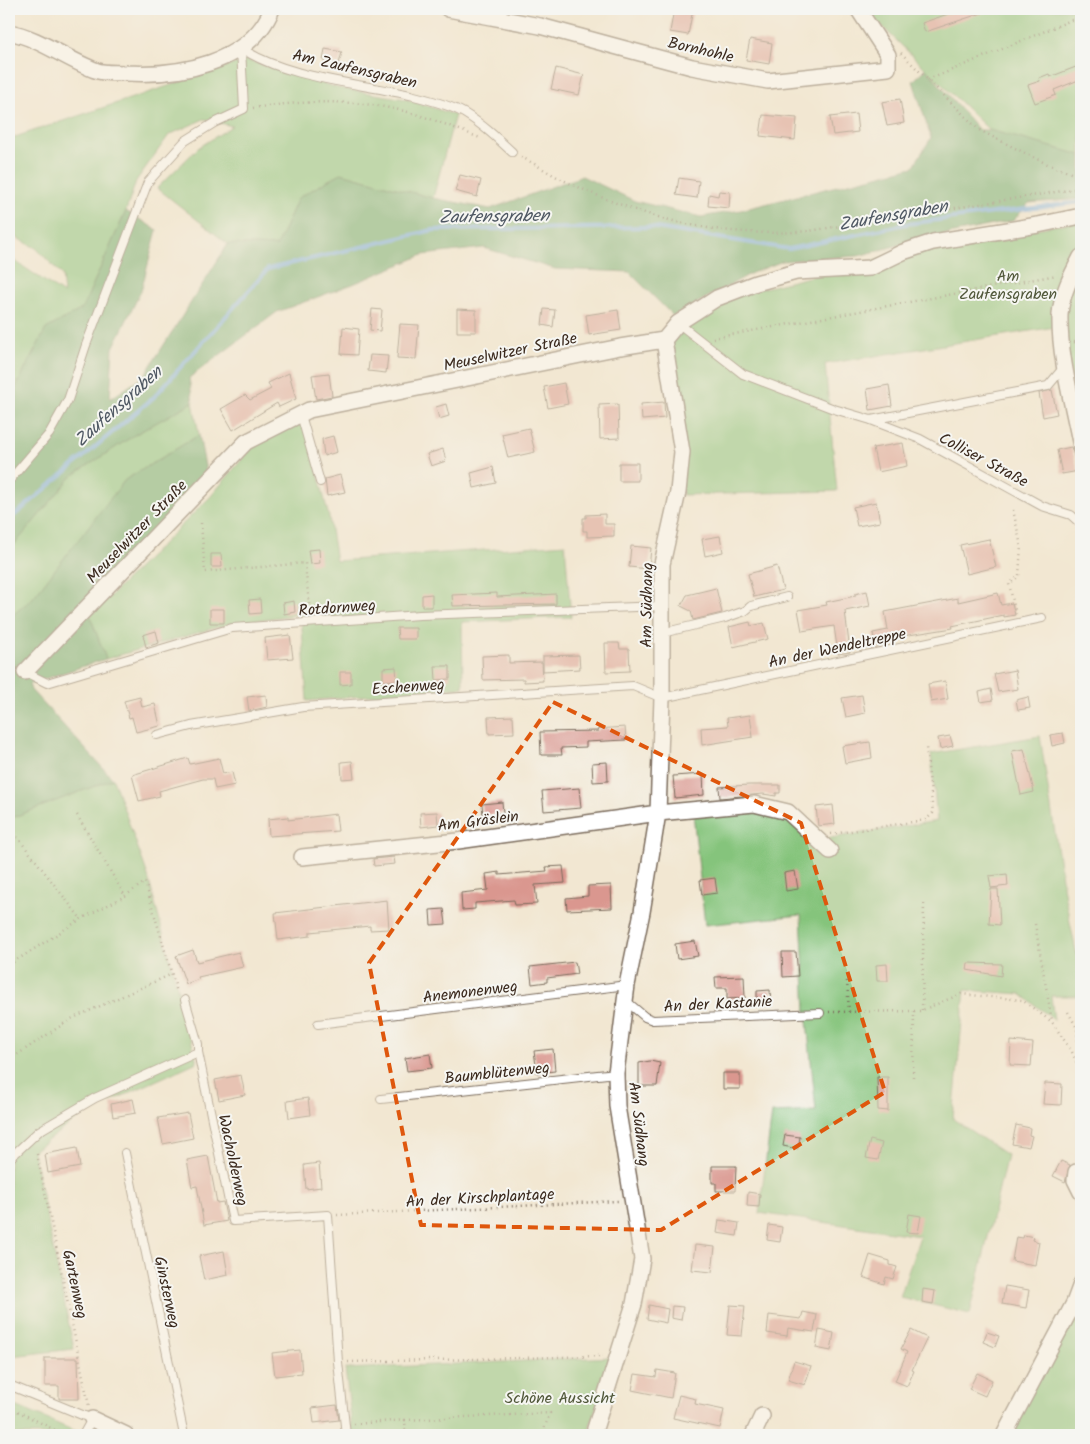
<svg xmlns="http://www.w3.org/2000/svg" width="1090" height="1444" font-family="Kalam,sans-serif">
  <style>
    .green { fill: #85c47c; stroke: #60774d }
    .forest { fill: #6caa6c; stroke: #546a45 }
    .lines { fill: none; stroke-linecap: round; stroke-linejoin: round }
    .stream { stroke: #73ace3; stroke-width: 4 }
    .building { fill: #da978f }
    .lane-casing { stroke: #7b6c5d; stroke-width: 10 }
    .street-casing { stroke: #7b6c5d; stroke-width: 18 }
    .path { stroke: #7b6c5d; stroke-width: 2.5; stroke-dasharray: 1 4; stroke-linecap: butt }
    .lane { stroke: #fff; stroke-width: 8 }
    .street { stroke: #fff; stroke-width: 15 }
    .marked { fill: none; stroke: #df570d; stroke-width: 4; stroke-dasharray: 10 6; stroke-linejoin: round }
    .labels { text-anchor: middle; stroke-width: 4; stroke-linejoin: round; paint-order: stroke }
    .street-label { font-size: 16px; fill: #3b2a1e; stroke: #f6f6f2 }
    .park-label { font-size: 16px; fill: #51583a; stroke: #f6f6f2 }
    .water-label { font-size: 18px; font-style: italic; fill: #4f5863; stroke: #f6f6f2 }
  </style>
  <rect width="100%" height="100%" fill="#f6f6f2"/>
  <filter id="ink" filterUnits="userSpaceOnUse"><feTurbulence type="fractalNoise" baseFrequency=".02" numOctaves="2"/><feDisplacementMap in="SourceGraphic" scale="10" xChannelSelector="R" yChannelSelector="G"/><feConvolveMatrix kernelMatrix="1 2 1 2 8 2 1 2 1" color-interpolation-filters="sRGB"/></filter>
  <filter id="wash" filterUnits="userSpaceOnUse"><feTurbulence type="fractalNoise" baseFrequency=".0096" numOctaves="4" result="noise"/><feDisplacementMap in="SourceGraphic" scale="20" xChannelSelector="R" yChannelSelector="G"/><feGaussianBlur stdDeviation="1.12" result="paint"/><feColorMatrix in="noise" values="0 0 0 0 0 0 0 0 0 0 0 0 0 0 0 0 0 1.4 0 .05"/><feComposite in="paint" operator="in"/></filter>
  <g filter="url(#wash)">
    <rect width="100%" height="100%" fill="#f2e7d2"/>
    <path class="green" d="M864,9H1081V155L989,130Z
      M246,60L338,88L406,99L455,115L433,198L341,173L298,198L277,246L228,244L157,188L198,148L232,126L204,119L169,135L136,181L126,211L82,309L46,329L9,400V257L64,294L62,275L36,248L9,234V139Z
      M1081,221V246L1065,276L1055,327L825,364L837,491L683,495L671,340L680,327L709,309L744,293L935,246Z
      M1081,262V428L1067,352L1064,307Z
      M193,402L199,435L125,480L32,599L9,618V551L72,476L136,434Z
      M305,420L329,517L336,561L565,544L571,617L462,622L463,687L307,701L301,614L229,624L106,659L90,616L211,496L254,445Z
      M1040,736L1065,898L1081,975V996H1051L1054,1020L1021,994L965,990L953,1119L1007,1155L970,1314L900,1297L920,1236L759,1213L772,1113L816,1111L806,1011L801,915L705,925L693,813L763,810L783,817L824,839L937,821L931,754Z
      M113,779L147,873L197,1062L85,1113L33,1151L74,1349L12,1356L9,1365V819Z
      M1081,1291V1435H1006Z
      M613,1357L587,1435H353L345,1369Z
      M9,1403L84,1435H9Z"/>
    <path class="forest" d="M926,69L979,130H989L1081,155V199L1029,203L1013,221L914,241L858,256L783,261L752,273L673,316L629,272L555,269L484,248L423,255L353,284L277,312L189,378L193,402L136,434L72,476L9,551V400L46,329L82,309L126,211L157,230L141,291L113,348L110,399L144,376L228,244L277,246L298,198L341,173L433,198L490,209L582,176L635,201L701,217L741,210L913,167L931,138L913,81Z
      M199,435L207,476L80,609L90,616L106,659L29,684L31,690L113,779L9,819V618L32,599L125,480Z"/>
    <g class="lines">
      <path class="stream" d="M9,520L154,397L268,269L433,230L650,227L789,249L906,224L1081,202"/>
    </g>
    <g id="blocks">
      <path class="building" d="M674,9H693L688,35L670,32Z
        M962,9L991,10L925,32L922,23Z
        M750,39L772,43L769,64L746,60Z
        M325,49L342,52L339,64L323,61Z
        M1081,65V79L1054,90L1056,95L1035,103L1028,85L1040,81L1039,78L1049,74L1050,77Z
        M556,68L584,75L579,95L551,89Z
        M900,99L904,123L887,126L882,102Z
        M856,114L858,132L833,135L830,117Z
        M763,115L797,118L795,140L760,136Z
        M460,175L481,180L477,197L455,191Z
        M679,178L699,181L697,198L676,195Z
        M719,191L730,192L729,208L708,206L709,194L718,196Z
        M372,309L382,310L380,331L370,330Z
        M457,309L476,310V332H457Z
        M544,309L555,310L553,327L542,325Z
        M618,310L621,330L589,335L586,315Z
        M400,324L419,325L416,359L397,358Z
        M343,327L359,329L357,355L341,354Z
        M370,355L388,356L386,373L368,371Z
        M289,373L296,399L279,407L277,403L233,430L221,409L245,395L250,400L271,389L268,383Z
        M329,373L332,396L316,399L312,375Z
        M564,383L568,404L548,408L544,387Z
        M889,385L892,406L870,410L867,389Z
        M1052,390L1057,414L1043,417L1039,393Z
        M664,402L665,418L642,420L641,404Z
        M446,404L449,416L439,419L436,407Z
        M618,404L619,438L600,439L599,405Z
        M529,428L535,452L508,458L502,434Z
        M333,436L337,452L324,456L322,439Z
        M903,443L907,466L878,472L873,448Z
        M1071,447L1079,471L1062,474L1057,450Z
        M443,449L446,461L431,466L427,454Z
        M619,463H638V481H619Z
        M493,467L496,483L474,488L471,473Z
        M340,475L345,492L327,496L325,479Z
        M876,502L880,522L857,526L853,507Z
        M605,514V524H614V536L587,537V531H583V518H586V515Z
        M720,536L723,552L705,556L702,539Z
        M989,539L996,567L967,574L960,545Z
        M631,546L651,548L649,569L629,567Z
        M319,549L320,563L310,564L308,550Z
        M211,554H221L222,567H211Z
        M777,566L783,590L754,597L748,574Z
        M716,588L722,613L693,620L691,611L681,606L687,595Z
        M867,591L870,606L845,611L850,652L838,654L834,626L802,631L798,610L827,605L826,602L855,596V594Z
        M497,593V597L556,594V604L453,606L452,595Z
        M998,593L1001,605L1012,603L1015,615L1004,617V615L952,626L953,628L896,637V640L875,646L873,633L888,630L885,612L958,598V602Z
        M432,594V607H422V595Z
        M260,599L261,613L250,614L249,600Z
        M294,601L295,612L284,614L283,603Z
        M210,609H224V623H210Z
        M750,622L751,626L764,623L768,639L733,647L729,627Z
        M397,628H416V639H398Z
        M156,631L159,643L146,647L143,635Z
        M290,635L293,658L267,660L265,638Z
        M605,643H619L620,649H629L630,671L606,672Z
        M509,655V663L542,662L543,681L524,682V679L483,680L482,656Z
        M579,655L580,669L543,671V656Z
        M435,666H450V679L436,680Z
        M396,667L397,680L383,681V668Z
        M1015,670L1018,689L998,692L994,674Z
        M340,672H351V684L340,685Z
        M945,681L948,699L931,702L928,684Z
        M991,689L993,700L981,702L979,692Z
        M266,695L267,707L249,711L247,697Z
        M862,695L865,713L846,717L842,698Z
        M140,697L142,707L155,704L160,726L136,732L132,717L129,718L124,701Z
        M1028,697L1030,708L1018,710L1016,700Z
        M750,715L753,737L702,745L701,728L728,726L727,718Z
        M513,716L514,733L489,734L488,717Z
        M625,727L626,740L586,742V747L561,748L562,755H541L540,732L598,731V729Z
        M1063,733L1065,743L1052,746L1050,735Z
        M950,736L953,746L940,749L938,738Z
        M870,742L872,758L845,763L842,746Z
        M1024,749L1034,792L1021,795L1012,751Z
        M188,758L190,764L219,758L223,774L232,772L235,785L215,789L213,779H203L159,791L160,796L139,801L132,775Z
        M352,761L354,778L342,779L341,762Z
        M607,762L608,781L593,782L592,763Z
        M703,774L704,795L675,798L673,776Z
        M749,785H780V793H776V796L763,794L720,798L719,787Z
        M579,788L581,808L544,811L542,791Z
        M502,802L503,813L483,815L482,804Z
        M833,805L835,824L818,826L816,807Z
        M437,812L438,825L421,827L420,813Z
        M336,814L338,831L269,836L268,819L288,817V820Z
        M394,857L395,864L374,866L373,859Z
        M563,866L565,883L535,885L537,904L515,905L514,900L475,903V909L462,910L461,893L488,890L486,874L499,872V875L547,871L546,867Z
        M795,871L798,889L786,891L784,873Z
        M1007,874L1008,886L991,888L989,876Z
        M715,878L717,893L702,895L700,880Z
        M611,885L612,908L567,910L566,898L588,896V886Z
        M991,889H998L1000,925L989,924Z
        M387,900L389,929L370,930V926L310,932V936L278,940L275,913Z
        M444,909L446,924L431,925L430,910Z
        M695,941L698,956L677,959L675,944Z
        M193,950L197,962L239,952L243,967L198,977L199,979L186,984L176,956Z
        M782,952H796L798,976L783,977Z
        M575,962L577,974L547,978V982L532,984L530,967Z
        M968,963L1002,964L1001,976L967,970Z
        M887,964L888,981H877L876,965Z
        M744,976L745,998L727,999V988H716L715,977Z
        M770,990L771,1003L757,1004V991Z
        M1011,1041L1033,1043L1031,1066L1010,1065Z
        M553,1049L555,1071L537,1073L534,1051Z
        M430,1054L432,1068L407,1071L405,1058Z
        M650,1061L660,1063L657,1086H639V1063Z
        M723,1073H740V1089H723Z
        M241,1075L245,1095L219,1100L215,1080Z
        M877,1077H888V1111L878,1110Z
        M1045,1083L1062,1084L1061,1105L1043,1104Z
        M308,1098L310,1115L289,1118L287,1101Z
        M133,1099L136,1113L113,1117L111,1104Z
        M188,1113L193,1138L163,1144L158,1118Z
        M1016,1125L1030,1128L1029,1135L1032,1136L1029,1147L1012,1144Z
        M785,1135L800,1137L798,1149L783,1146Z
        M870,1140L882,1143L878,1160L866,1158Z
        M77,1148L80,1167L48,1173L45,1154Z
        M208,1156L217,1203L223,1202L227,1221L204,1225L197,1186L192,1187L187,1160Z
        M1061,1161L1070,1165L1065,1182L1053,1176Z
        M319,1163L321,1187L306,1189L304,1165Z
        M712,1166H736L735,1191H716V1183H712Z
        M748,1192L760,1194L759,1207L747,1206Z
        M909,1214L921,1216L918,1233L906,1232Z
        M719,1220L739,1223L737,1236L717,1233Z
        M769,1225L782,1227L780,1242L767,1240Z
        M1024,1235L1034,1237L1033,1240L1039,1242L1035,1265L1012,1261L1016,1237L1023,1238Z
        M695,1245L715,1247L712,1272L692,1270Z
        M224,1251L228,1275L204,1280L199,1256Z
        M870,1255L890,1261V1265L897,1267L893,1279L886,1277L884,1284L863,1277Z
        M1005,1286L1029,1290L1026,1308L1002,1304Z
        M923,1289L935,1291L933,1304L922,1302Z
        M649,1305L668,1309L666,1323L647,1319Z
        M730,1305L745,1306L742,1336L727,1335Z
        M672,1306L683,1307L681,1320L671,1318Z
        M803,1312L817,1315L814,1332L788,1328L787,1336L767,1333L769,1315L801,1319Z
        M819,1330L834,1333L831,1351L816,1348Z
        M911,1330L927,1338L912,1370L914,1371L907,1386L895,1381L907,1352L901,1349Z
        M987,1332L999,1336L995,1347L983,1342Z
        M300,1350L302,1373L275,1376L272,1353Z
        M45,1358H78L79,1399H59V1386H45Z
        M794,1361L811,1366L805,1385L788,1380Z
        M657,1370L675,1373L671,1398L632,1390L635,1374L656,1377Z
        M977,1373L992,1380L985,1396L969,1389Z
        M679,1395L696,1399L695,1404L724,1410L720,1428L673,1418Z
        M337,1405L339,1420L314,1423L312,1408Z"/>
    </g>
  </g>
  <g filter="url(#ink)">
    <use href="#blocks" fill-opacity="0" stroke="#7b6c5d" stroke-width="1"/>
    <g class="lines">
      <defs>
        <path id="lane" d="M241,48C287,79 361,83 414,96C430,100 450,105 464,113C482,124 497,138 512,152
          M678,323L743,374L834,409L871,420L920,439L1042,506L1071,515L1081,524
          M301,415L320,482
          M871,420L1048,386L1064,367
          M9,481L49,434L68,400L86,345L148,182L185,141L214,123L244,109L241,48
          M662,633L725,618L745,611L751,606L787,597
          M25,672L47,683L232,628L420,615L662,606
          M157,735L191,726L303,707L633,686L662,698L1042,618
          M185,1000L198,1044V1052L233,1221L328,1215L338,1362L346,1435
          M625,1000L645,1017L653,1020L820,1013
          M318,1024L627,985
          M381,1099L616,1073
          M125,1153L184,1435
          M9,1159L39,1131L95,1098L198,1052
          M9,1385L92,1419L83,1435"/>
        <path id="street" d="M448,9L540,26L692,67L768,81L888,68V55L858,9
          M9,32C37,37 68,60 95,70C104,74 116,72 126,73C178,76 250,64 272,9
          M1081,257C1072,274 1061,295 1060,315C1059,358 1073,404 1081,447
          M25,672L246,442L309,410L620,347L664,340L678,323L717,298L756,283L796,272L870,268L903,252L933,242L1038,225L1081,216
          M302,857L458,841L658,813L754,804L788,812L830,851
          M1076,1172L1075,1180L1081,1192
          M92,1419L126,1435
          M593,1435L634,1304L642,1259L617,1106L616,1073L627,985L642,912L658,813L662,698V564L678,492L682,452L664,340
          M753,1435L762,1416
          M1004,1435L1074,1303L1081,1284"/>
      </defs>
      <use href="#lane" class="lane-casing"/>
      <use href="#street" class="street-casing"/>
      <path class="path" d="M901,53L979,130L1045,163L1081,177
        M928,80L1081,16
        M253,108C301,101 348,99 395,109C424,115 452,127 480,138
        M521,157C536,164 550,174 565,181C645,219 719,239 809,231L1081,188
        M713,338L1057,275
        M1074,342L1081,343
        M1013,510L1021,546L1019,576L1009,584L1016,614
        M201,523L205,572L305,563L310,614
        M77,815L125,896
        M11,829L81,919
        M831,834L926,820L933,813L926,747
        M1035,924L1052,1021
        M9,965L81,919L125,896L145,882L177,992
        M847,981L849,1012
        M922,1010L924,904
        M829,1012L920,1011L961,994L1022,1000L1052,1022L1072,1052L1080,1071
        M1068,1012L1077,1028L1079,1067
        M9,1060L71,1019L172,974
        M913,1077L914,1011
        M37,1154L89,1406
        M337,1215L619,1201
        M348,1362L603,1356
        M9,1407L65,1435
        M405,1420L550,1413L542,1435
        M354,1424L405,1420L406,1435"/>
      <use href="#lane" class="lane"/>
      <use href="#street" class="street"/>
    </g>
  </g>
  <path d="M0 0H1090V1444H0ZM553,702L801,823L885,1092L661,1230L421,1225L369,963Z" fill="#f2e7d2" fill-opacity=".55" fill-rule="evenodd"/>
  <path class="marked" d="M553,702L801,823L885,1092L661,1230L421,1225L369,963Z"/>
  <g class="labels">
    <g class="street-label">
      <text transform="translate(701 49) rotate(13)" y="6">Bornhohle</text>
      <text transform="translate(355 68) rotate(13)" y="6">Am Zaufensgraben</text>
      <text transform="translate(510 351) rotate(-12)" y="6">Meuselwitzer Straße</text>
      <text transform="translate(984 459) rotate(28)" y="6">Colliser Straße</text>
      <text transform="translate(136 531) rotate(-46)" y="6">Meuselwitzer Straße</text>
      <text transform="translate(646 605) rotate(-89)" y="6">Am Südhang</text>
      <text transform="translate(337 607) rotate(-4)" y="6">Rotdornweg</text>
      <text transform="translate(837 647) rotate(-12)" y="6">An der Wendeltreppe</text>
      <text transform="translate(408 686) rotate(-4)" y="6">Eschenweg</text>
      <text transform="translate(478 820) rotate(-7)" y="6">Am Gräslein</text>
      <text transform="translate(470 991) rotate(-7)" y="6">Anemonenweg</text>
      <text transform="translate(718 1003) rotate(-3)" y="6">An der Kastanie</text>
      <text transform="translate(497 1072) rotate(-6)" y="6">Baumblütenweg</text>
      <text transform="translate(640 1124) rotate(83)" y="6">Am Südhang</text>
      <text transform="translate(234 1160) rotate(78)" y="6">Wacholderweg</text>
      <text transform="translate(480 1197) rotate(-3)" y="6">An der Kirschplantage</text>
      <text transform="translate(76 1284) rotate(78)" y="6">Gartenweg</text>
      <text transform="translate(168 1292) rotate(78)" y="6">Ginsterweg</text>
    </g>
    <g class="park-label">
      <text x="1008" y="281">Am<tspan x="1008" dy="18">Zaufensgraben</tspan></text>
      <text x="560" y="1403">Schöne Aussicht</text>
    </g>
    <g class="water-label">
      <text transform="translate(893 215) rotate(-10)" y="6">Zaufensgraben</text>
      <text transform="translate(494 216) rotate(-1)" y="6">Zaufensgraben</text>
      <text transform="translate(118 406) rotate(-42)" y="6">Zaufensgraben</text>
    </g>
  </g>
  <rect width="1090" height="1444" fill="none" stroke="#f6f6f2" stroke-width="30"/>
</svg>
